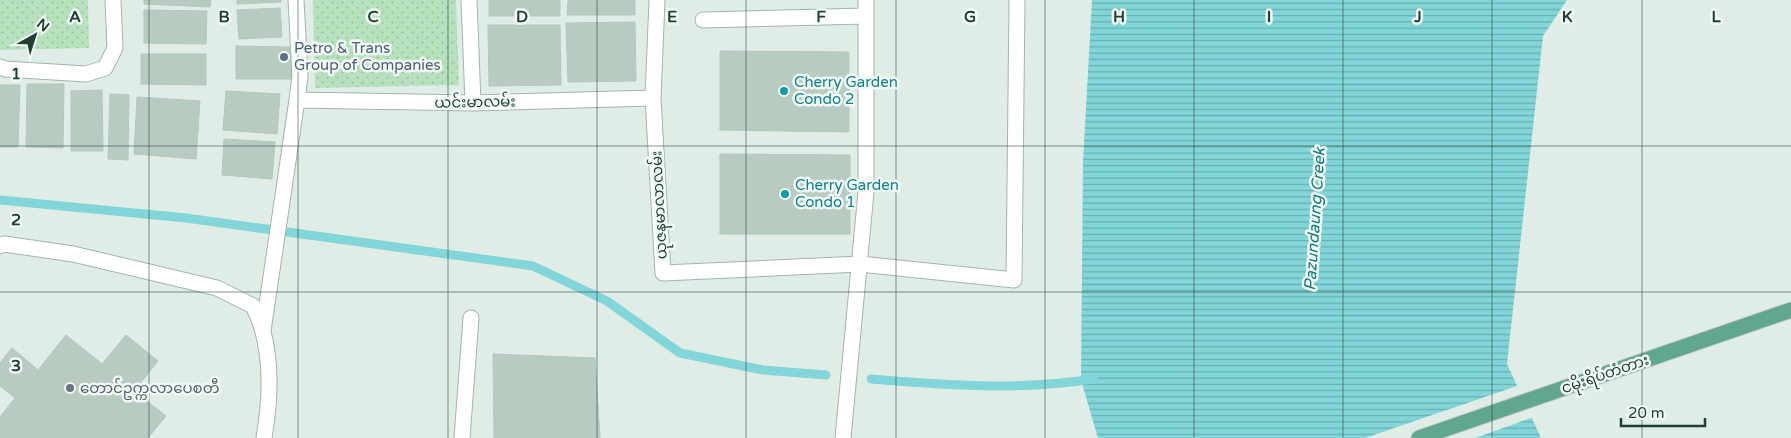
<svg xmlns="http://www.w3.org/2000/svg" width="1791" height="438" font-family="'Varela Round','Noto Sans Myanmar',sans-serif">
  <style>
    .green { fill: url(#green-dots) }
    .water { fill: url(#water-rules) }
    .pier { fill: #e0ede6 }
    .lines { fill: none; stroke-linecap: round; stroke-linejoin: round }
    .stream { stroke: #82d5d8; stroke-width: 9 }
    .building { fill: #b8cbc1; stroke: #b2c7bc }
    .minor-casing { stroke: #a2b5ad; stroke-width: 17 }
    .major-casing { stroke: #c0c9c6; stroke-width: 17 }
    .minor { stroke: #fff; stroke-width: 15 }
    .major { stroke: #60a78d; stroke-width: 15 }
    .grid { fill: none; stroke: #1f3f33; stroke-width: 1; stroke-opacity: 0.55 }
    .service-dot { fill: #5c6f8a; stroke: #f1f9f4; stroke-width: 2 }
    .culture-dot { fill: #0f9aa8; stroke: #f1f9f4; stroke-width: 2 }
    .worship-dot { fill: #6b7280; stroke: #f1f9f4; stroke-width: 2 }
    .labels { text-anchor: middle; stroke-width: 5; stroke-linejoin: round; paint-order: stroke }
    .service-label { font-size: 15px; fill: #4e5e75; stroke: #f1f9f4; text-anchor: start }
    .culture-label { font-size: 15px; fill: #0d838f; stroke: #f1f9f4; text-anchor: start }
    .street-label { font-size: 15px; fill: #1f3f33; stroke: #f1f9f4 }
    .worship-label { font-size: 15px; fill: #5b616d; stroke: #f1f9f4; text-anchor: start }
    .water-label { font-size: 16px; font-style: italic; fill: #127c82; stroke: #f1f9f4 }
    .grid-label { font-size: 16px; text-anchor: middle; font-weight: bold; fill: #1f3f33; stroke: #f1f9f4; stroke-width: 5; stroke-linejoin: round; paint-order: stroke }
  </style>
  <defs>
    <pattern id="green-dots" width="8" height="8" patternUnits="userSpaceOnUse" patternTransform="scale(1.25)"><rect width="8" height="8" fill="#b7e1bd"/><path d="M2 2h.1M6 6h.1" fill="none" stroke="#9dc2a3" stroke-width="1.8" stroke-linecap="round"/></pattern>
    <pattern id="water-rules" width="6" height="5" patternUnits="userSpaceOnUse" patternTransform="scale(1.25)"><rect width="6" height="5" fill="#82d5d8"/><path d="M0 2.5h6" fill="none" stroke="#6aaeb0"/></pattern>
  </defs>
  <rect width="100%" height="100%" fill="#e0ede6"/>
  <path class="green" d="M0,0H88L89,48L0,50Z
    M313,0H456L459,85L315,88Z"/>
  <path class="water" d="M1092,0H1567L1543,36L1507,364L1541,438H1098L1081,380L1083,162Z"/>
  <path class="pier" d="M1520,385L1534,417L1475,438H1365Z"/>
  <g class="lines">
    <path class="stream" d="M0,200L186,218L533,266L607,301L680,353L763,370L826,375
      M871,379C945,385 1019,391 1093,379"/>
  </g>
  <path class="building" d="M144,0H211L210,7L144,4Z
    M237,0H281V2L237,4Z
    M489,0H560V16H489Z
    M568,0H635V15H567Z
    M280,8L282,37L239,39L237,10Z
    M144,10L207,11L206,44L144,43Z
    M635,22L636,81L568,82L566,23Z
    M488,25H560L561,85L489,86Z
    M236,46L292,47V79H236Z
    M720,51L849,52V132L720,130Z
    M141,54H206V85L141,84Z
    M27,84H64L63,148L26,147Z
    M0,85H20L18,147H0Z
    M102,90L103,151H71V91Z
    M226,91L280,94L277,134L223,130Z
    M110,94L129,95L128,160L108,159Z
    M137,97L200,101L196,159L134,154Z
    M224,139L275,142L272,179L222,175Z
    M720,154L850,155V234H720Z
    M66,335L102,364L126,335L158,361L134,391L166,416L148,438H0V417L15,398L0,386V363L12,348L38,370Z
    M493,354L595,358L600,438H494Z"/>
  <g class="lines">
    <defs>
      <path id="minor" d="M296,0L300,76L297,100L473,103L653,98
        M469,0L473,103
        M657,0L653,98L663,273L860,264L1014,280L1017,0
        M703,20L866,16
        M0,67L5,69L86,74L105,68L115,48L113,0
        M0,246L4,244L73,254L217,288L253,306C257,314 261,323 263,332C272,366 270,403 264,438
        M263,331L297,100
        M462,438L471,318
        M843,438L866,192V0"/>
      <path id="major" d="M1419,438L1791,310"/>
    </defs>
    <use href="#minor" class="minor-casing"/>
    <use href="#major" class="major-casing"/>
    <use href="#minor" class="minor"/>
    <use href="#major" class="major"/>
  </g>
  <path class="grid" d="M149,0V438M298,0V438M448,0V438M597,0V438M746,0V438M896,0V438M1045,0V438M1194,0V438M1343,0V438M1492,0V438M1642,0V438M0,146H1791M0,292H1791"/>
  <circle class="service-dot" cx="284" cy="57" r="5"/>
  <g class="culture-dot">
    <circle cx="784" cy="91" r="5"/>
    <circle cx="785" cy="194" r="5"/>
  </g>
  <circle class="worship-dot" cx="70" cy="388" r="5"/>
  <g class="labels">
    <g class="service-label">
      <text x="294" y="53">Petro &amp; Trans<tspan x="294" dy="17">Group of Companies</tspan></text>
    </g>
    <g class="culture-label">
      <text x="794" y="87">Cherry Garden<tspan x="794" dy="17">Condo 2</tspan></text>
      <text x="795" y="190">Cherry Garden<tspan x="795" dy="17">Condo 1</tspan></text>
    </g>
    <g class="street-label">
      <text transform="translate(475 102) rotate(-1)" y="5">ယင်းမာလမ်း</text>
      <text transform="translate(659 205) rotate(-93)" y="5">ယုဇနမာလာလမ်း</text>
      <text transform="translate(1605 374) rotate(-19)" y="5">ငမိုးရိပ်တံတား</text>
    </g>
    <g class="worship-label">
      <text x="80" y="393">တောင်ဥက္ကလာပေစတီ</text>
    </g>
    <g class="water-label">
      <text transform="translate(1314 219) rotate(-86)" y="6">Pazundaung Creek</text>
    </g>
  </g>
  <g class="grid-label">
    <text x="75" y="22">A</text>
    <text x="224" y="22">B</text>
    <text x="373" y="22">C</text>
    <text x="522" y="22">D</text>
    <text x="672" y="22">E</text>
    <text x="821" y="22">F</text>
    <text x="970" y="22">G</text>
    <text x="1119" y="22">H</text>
    <text x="1269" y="22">I</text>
    <text x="1418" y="22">J</text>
    <text x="1567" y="22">K</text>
    <text x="1716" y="22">L</text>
    <text x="16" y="79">1</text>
    <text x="16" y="225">2</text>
    <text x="16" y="371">3</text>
  </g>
  <g transform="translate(35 35) rotate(39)" stroke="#f1f9f4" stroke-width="4" paint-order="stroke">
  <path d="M0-4L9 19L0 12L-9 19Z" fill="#1f3f33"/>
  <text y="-8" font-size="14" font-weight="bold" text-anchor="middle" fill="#1f3f33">N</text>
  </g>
  <path d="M1621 418v8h84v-8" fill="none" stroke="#1f3f33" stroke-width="2.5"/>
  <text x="1628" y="418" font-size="15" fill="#1f3f33" stroke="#f1f9f4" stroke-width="4" paint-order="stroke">20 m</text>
</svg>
